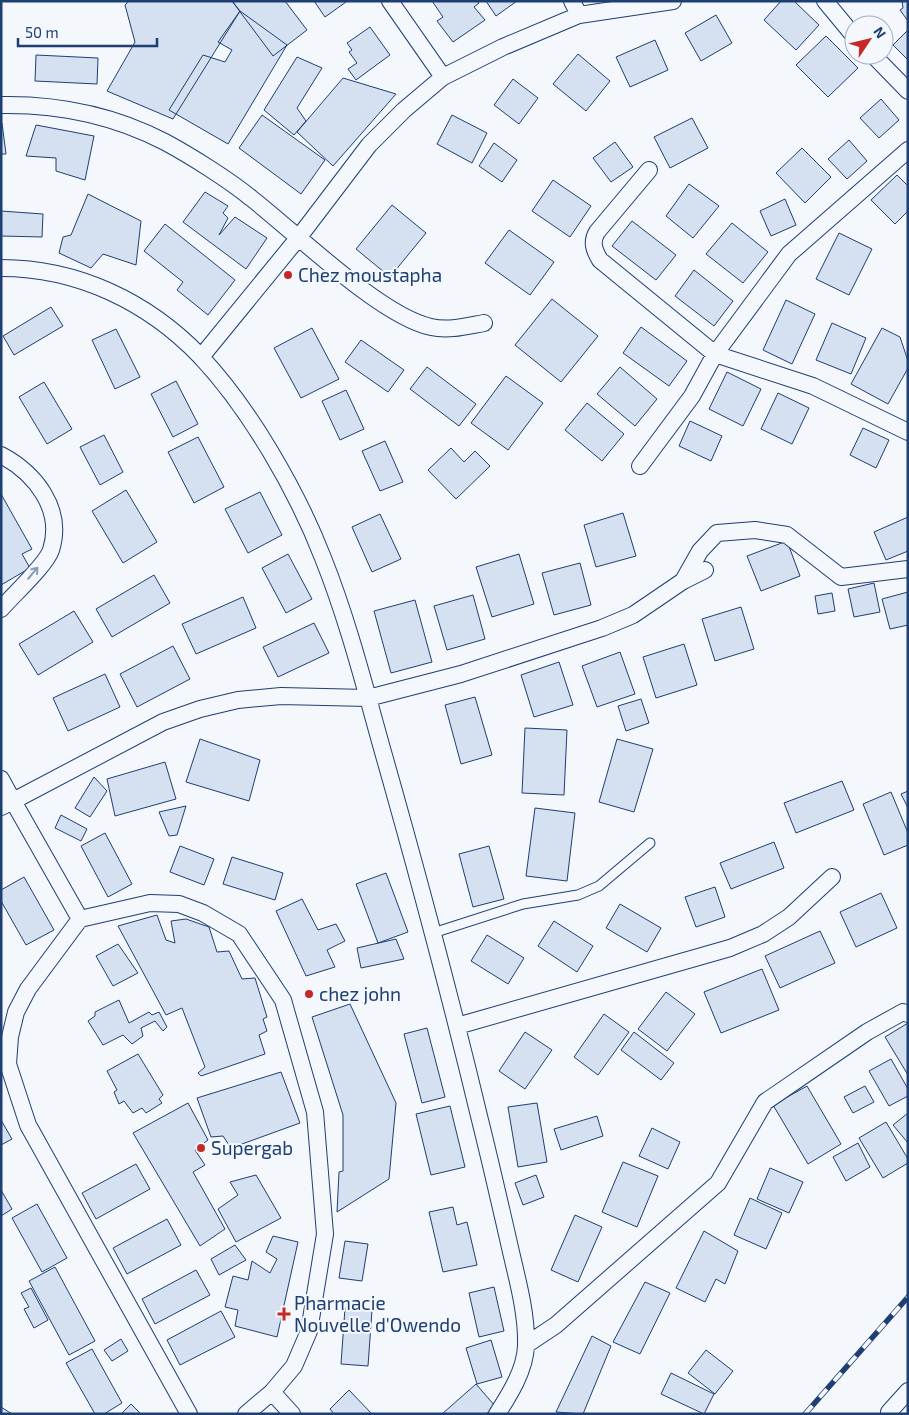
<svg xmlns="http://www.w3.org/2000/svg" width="909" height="1415" font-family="'Exo 2',sans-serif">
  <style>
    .building { fill: #d5e0f0; stroke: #1d3f73 }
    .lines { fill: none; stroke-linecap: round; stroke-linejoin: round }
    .lane-casing { stroke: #1d3f73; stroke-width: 11 }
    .street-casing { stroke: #1d3f73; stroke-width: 18 }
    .lane { stroke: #f4f7fb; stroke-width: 9 }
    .street { stroke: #f4f7fb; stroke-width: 16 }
    .rail-casing { stroke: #1d3f73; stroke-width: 5.5 }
    .rail { stroke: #f4f7fb; stroke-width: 4; stroke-dasharray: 11; stroke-linecap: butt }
    .oneway { stroke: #889bb7 }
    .poi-dot { fill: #c62828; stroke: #f4f7fb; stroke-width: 2 }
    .labels { text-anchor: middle; stroke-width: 4; stroke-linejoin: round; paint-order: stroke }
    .poi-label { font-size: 19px; fill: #1d3f73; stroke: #f4f7fb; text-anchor: start }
  </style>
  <rect width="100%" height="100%" fill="#f4f7fb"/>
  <path class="building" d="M129,1H232L240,11L173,119L107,91L135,42L125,5Z
    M232,1H285L307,30L273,56Z
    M314,1H346V2L325,17Z
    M432,1H477L479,3L474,7L485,20L453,42L437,21L443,17Z
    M486,1H517L496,16Z
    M781,1H794L819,25L796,50L764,20Z
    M902,1H908V21L900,10L903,8Z
    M240,11L287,45L228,144L169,110L203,55L225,62L232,50L218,42Z
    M716,15L732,43L701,61L685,33Z
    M370,27L390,55L356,80L348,69L357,63L349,52L352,50L347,43Z
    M908,30V60L893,45Z
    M826,36L858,68L828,97L796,65Z
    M655,40L668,70L630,87L616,57Z
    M578,54L610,81L586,111L553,84Z
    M36,55L98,58L97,84L35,81Z
    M297,57L322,68L297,108L306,121L294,135L264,110Z
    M343,78L396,94L333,166L297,132Z
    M513,79L538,98L519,124L494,105Z
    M881,99L899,120L879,138L860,118Z
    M262,115L325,160L301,194L239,148Z
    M452,115L487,133L472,163L437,144Z
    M692,118L708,148L670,168L654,137Z
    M1,123H2L6,154H1Z
    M36,125L94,136L85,180L56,171V158L26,156Z
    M849,140L867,161L847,179L828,159Z
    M615,142L633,167L611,182L593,158Z
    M494,143L517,160L502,182L479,166Z
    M802,148L831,177L805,203L776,173Z
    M897,175L908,186V211L895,224L871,200Z
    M553,180L591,206L570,237L532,211Z
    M689,184L719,206L693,238L666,216Z
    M205,192L228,206L223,213L228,218L219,235L235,217L267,238L246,269L183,222Z
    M88,194L141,221L136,265L103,254L91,268L59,253L63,237L71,235Z
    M785,199L796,225L771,236L760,211Z
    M392,205L426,233L390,277L356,249Z
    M1,211L43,214L42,237L1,236Z
    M632,221L676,255L656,280L612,246Z
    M732,223L768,252L743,283L706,254Z
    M165,224L235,280L208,315L177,290L183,282L144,251Z
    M509,230L554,262L530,295L485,263Z
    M839,233L872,249L849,295L816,279Z
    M694,270L733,301L714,326L675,296Z
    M552,299L598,336L561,382L515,345Z
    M786,300L815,314L792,364L763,350Z
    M51,307L63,326L14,355L3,336Z
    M832,323L866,338L851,374L816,360Z
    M641,327L687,361L669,386L623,353Z
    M312,328L339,379L301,398L274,348Z
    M882,328L900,337L908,361V368L888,404L851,384Z
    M116,329L140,377L115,389L92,340Z
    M361,340L404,370L388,392L345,362Z
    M427,367L476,404L459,426L410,389Z
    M620,367L657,399L635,426L597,394Z
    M727,372L761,389L743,426L709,409Z
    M506,376L543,403L508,450L471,423Z
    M176,381L198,424L173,437L151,394Z
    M44,382L72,429L47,444L19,397Z
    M346,390L364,429L340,440L322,401Z
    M778,393L809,408L792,444L761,429Z
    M587,403L624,434L602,461L565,430Z
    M690,421L722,436L711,461L679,446Z
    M863,428L889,440L876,468L850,455Z
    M104,435L123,472L100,485L80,447Z
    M198,437L224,487L194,503L168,452Z
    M385,441L403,482L380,491L362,451Z
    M451,448L464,462L475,451L490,466L456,499L428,470Z
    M126,490L157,542L123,563L92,511Z
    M260,492L282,535L248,553L225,509Z
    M1,494L32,549L22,554L30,568L1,585Z
    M623,513L636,556L596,567L584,525Z
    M380,514L401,559L372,572L352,527Z
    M908,517V551L886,560L874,532Z
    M787,541L800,576L761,591L747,556Z
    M288,554L312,599L286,613L262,568Z
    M519,554L534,604L492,617L476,567Z
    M580,563L591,605L554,615L542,573Z
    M154,575L170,603L112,637L96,609Z
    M874,583L880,612L854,617L848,589Z
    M908,592V625L890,629L882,599Z
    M832,593L835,611L818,614L815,596Z
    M473,595L485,639L447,650L434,606Z
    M243,597L256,628L196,654L182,624Z
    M415,600L432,662L391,673L374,611Z
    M741,607L754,649L715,661L702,619Z
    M74,611L93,642L38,675L19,644Z
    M314,623L329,653L278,677L263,647Z
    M684,644L697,685L656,698L643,657Z
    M173,646L190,679L137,707L120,674Z
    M620,652L635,694L597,707L582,666Z
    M559,662L573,705L534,717L521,675Z
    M105,674L120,707L68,731L53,698Z
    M475,697L492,755L461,764L445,705Z
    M641,699L649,723L626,731L618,706Z
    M525,728L567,730L564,795L522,793Z
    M200,739L260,760L249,801L186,782Z
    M617,739L653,749L634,812L599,802Z
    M165,762L176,799L115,816L107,779Z
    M94,777L107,791L90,817L75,808Z
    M842,781L854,810L796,833L784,803Z
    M908,791V808L901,794Z
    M891,792L908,833V845L884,855L863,804Z
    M186,806L177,835L169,836L159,812Z
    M535,808L575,813L567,881L526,876Z
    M61,815L87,829L81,841L55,828Z
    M105,833L132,884L108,897L81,846Z
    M774,842L784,868L731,889L720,863Z
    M180,846L214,859L204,885L170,872Z
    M489,846L504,899L473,907L459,854Z
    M232,857L283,873L275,900L223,884Z
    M386,873L408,932L378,943L356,884Z
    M24,877L54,930L26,945L1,901V890Z
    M715,887L725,917L696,927L685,897Z
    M881,893L897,928L856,947L840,912Z
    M302,899L318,930L336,924L345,941L327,950L335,967L306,976L276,911Z
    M620,904L661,928L647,952L606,928Z
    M157,915L166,940L175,943L171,921L186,919L209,927L217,952L229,951L242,979L255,978L267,1017L263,1019L267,1031L259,1035L265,1054L201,1076L198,1073L205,1067L182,1008L166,1015L118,926Z
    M554,921L593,946L577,972L538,946Z
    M820,931L835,963L780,988L765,956Z
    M487,935L524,958L508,984L471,961Z
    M396,939L404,959L361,968L357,948Z
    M118,944L138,973L113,986L96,956Z
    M762,969L779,1010L721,1033L704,992Z
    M666,992L695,1014L667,1051L638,1029Z
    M119,1000L129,1023L149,1012L152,1015L159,1012L167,1027L163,1031L155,1021L141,1028L143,1036L132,1044L123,1035L103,1045L88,1021L95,1016V1012Z
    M350,1004L396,1103L389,1179L337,1212L339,1172L343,1171V1115L312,1017Z
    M604,1014L629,1032L598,1075L574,1057Z
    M908,1023V1075L885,1037Z
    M427,1028L445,1097L422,1103L404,1034Z
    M525,1032L552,1050L525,1089L499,1071Z
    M634,1032L674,1063L661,1080L621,1050Z
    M138,1054L163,1095L159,1099L162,1103L146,1113L142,1108L133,1113L124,1101L119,1104L114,1092L117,1090L107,1071Z
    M891,1059L908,1089V1096L889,1106L869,1071Z
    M281,1072L300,1123L231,1148L223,1136L211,1137L197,1098Z
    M807,1086L841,1144L808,1164L773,1105Z
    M865,1086L874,1102L853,1113L844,1097Z
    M188,1103L208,1140L195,1150L205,1165L193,1172L225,1229L200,1246L133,1133Z
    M537,1103L547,1162L518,1167L508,1107Z
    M450,1106L465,1167L431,1175L416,1114Z
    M908,1113V1143L893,1125Z
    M597,1116L603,1136L561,1150L554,1129Z
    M1,1120L12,1139L1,1145Z
    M886,1122L908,1159V1163L883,1178L859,1138Z
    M652,1128L680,1142L668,1169L639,1156Z
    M858,1143L870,1167L846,1181L833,1157Z
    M623,1162L658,1176L637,1227L602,1212Z
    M136,1164L150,1189L96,1219L82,1193Z
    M770,1168L803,1182L789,1213L757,1199Z
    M256,1175L281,1218L236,1242L218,1209L238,1195L230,1182Z
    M536,1175L544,1197L523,1205L515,1183Z
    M1,1190L12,1209L1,1216Z
    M750,1198L782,1213L766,1249L734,1235Z
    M37,1204L67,1258L42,1272L12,1218Z
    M453,1207L457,1225L467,1222L477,1265L443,1272L429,1212Z
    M575,1215L602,1227L578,1282L551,1270Z
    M167,1219L181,1245L127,1274L113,1248Z
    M704,1231L738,1251L725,1284L716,1279L705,1302L676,1288Z
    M273,1236L298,1242L277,1337L235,1326L238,1310L225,1307L233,1276L248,1280L252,1261L270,1273L277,1259L266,1252Z
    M345,1241L368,1244L362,1281L339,1278Z
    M235,1245L246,1260L219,1275L211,1259Z
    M55,1267L95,1341L69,1355L29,1281Z
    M196,1270L210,1295L155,1324L142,1299Z
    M645,1282L670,1293L640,1354L613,1342Z
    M494,1287L504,1331L479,1337L469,1293Z
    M31,1288L48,1320L34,1328L24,1309L29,1307L21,1293Z
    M345,1308L372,1310L368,1366L341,1364Z
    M221,1311L235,1337L180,1365L167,1340Z
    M592,1336L611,1346L583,1414L556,1412Z
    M121,1339L128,1351L112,1361L104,1350Z
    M491,1340L502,1377L477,1384L466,1348Z
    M92,1349L122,1403L104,1414H95L66,1363Z
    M706,1350L733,1371L715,1394L688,1373Z
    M671,1373L714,1394L704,1414L661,1394Z
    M476,1384L495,1406L486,1414H442Z
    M349,1390L372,1414H334L330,1409Z
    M131,1404L141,1414H121Z
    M1,1407L12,1414H1Z"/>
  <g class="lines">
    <defs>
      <path id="lane" d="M433,933L523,904L578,895L599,886L650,843"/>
      <path id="street" d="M390,1L443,77
        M572,1L579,15
        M825,1L854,36
        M873,55L908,91
        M1,105C58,104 115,116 165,142C191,156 229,180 251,198C295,232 380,316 431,327C449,331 467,326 484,323
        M649,170L597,232C591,242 594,250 600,260L715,354L813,386L908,432
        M1,268C78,268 148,302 200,356C250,409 297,491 323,558C349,623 366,692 385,759C419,879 451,999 480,1120C491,1164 501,1208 511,1252C518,1282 527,1315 526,1346C525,1370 510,1394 497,1414
        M201,357L299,237L369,145L404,110L443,77L503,47L579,15L673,1
        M1,455C35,473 64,509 51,550C46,565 13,595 1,609
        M640,466L692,396L715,354L789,254L908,150
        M683,581L700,551L717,533L755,530L787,535L841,577L908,569
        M1,779L13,801L1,807
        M80,919L13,801L163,722L200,709L238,700L281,696L368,698L461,674L602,628L633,615L683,581L705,570
        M457,1026L730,948L763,934L789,917L832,877
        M526,1345L556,1325L718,1183L765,1102L867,1032L903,1012L908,1014
        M272,1392L292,1414
        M889,1412L908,1391
        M189,1414L28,1125L8,1064L10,1037L16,1012L28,989L80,919L150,903L179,904L203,913L239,934L283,1000L315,1112L325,1234L309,1331L294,1366L272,1392L246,1414"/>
    </defs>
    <use href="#lane" class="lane-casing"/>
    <use href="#street" class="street-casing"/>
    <use href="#lane" class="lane"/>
    <use href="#street" class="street"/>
    <defs>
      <path id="rail" d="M805,1414L908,1297"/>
    </defs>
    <use href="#rail" class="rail-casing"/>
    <use href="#rail" class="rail"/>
  </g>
  <defs><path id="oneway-shaft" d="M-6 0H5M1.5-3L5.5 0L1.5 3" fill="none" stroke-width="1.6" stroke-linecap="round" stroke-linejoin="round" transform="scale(1.25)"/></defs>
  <use class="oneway" href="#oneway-shaft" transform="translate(33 573) rotate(-50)"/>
  <g class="poi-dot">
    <circle cx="288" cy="275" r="5"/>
    <circle cx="309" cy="994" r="5"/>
    <circle cx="201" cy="1148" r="5"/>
    <path d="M281.5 1306.5h5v5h5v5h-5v5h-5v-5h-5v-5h5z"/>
  </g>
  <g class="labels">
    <g class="poi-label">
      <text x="298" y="282">Chez moustapha</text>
      <text x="319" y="1001">chez john</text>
      <text x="211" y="1155">Supergab</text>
      <text x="294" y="1310">Pharmacie<tspan x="294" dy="22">Nouvelle d'Owendo</tspan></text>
    </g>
  </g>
  <rect width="909" height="1415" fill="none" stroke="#1d3f73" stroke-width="5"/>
  <g transform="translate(869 40) rotate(55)"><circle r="24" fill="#f4f7fb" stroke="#9eadc5"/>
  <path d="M0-4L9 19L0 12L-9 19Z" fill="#c62828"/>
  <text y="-8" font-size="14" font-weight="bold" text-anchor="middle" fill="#1d3f73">N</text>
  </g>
  <path d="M18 38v8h139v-8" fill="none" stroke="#1d3f73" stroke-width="2.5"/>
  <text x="25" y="38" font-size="15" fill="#1d3f73" stroke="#f4f7fb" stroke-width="4" paint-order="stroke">50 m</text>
</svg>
